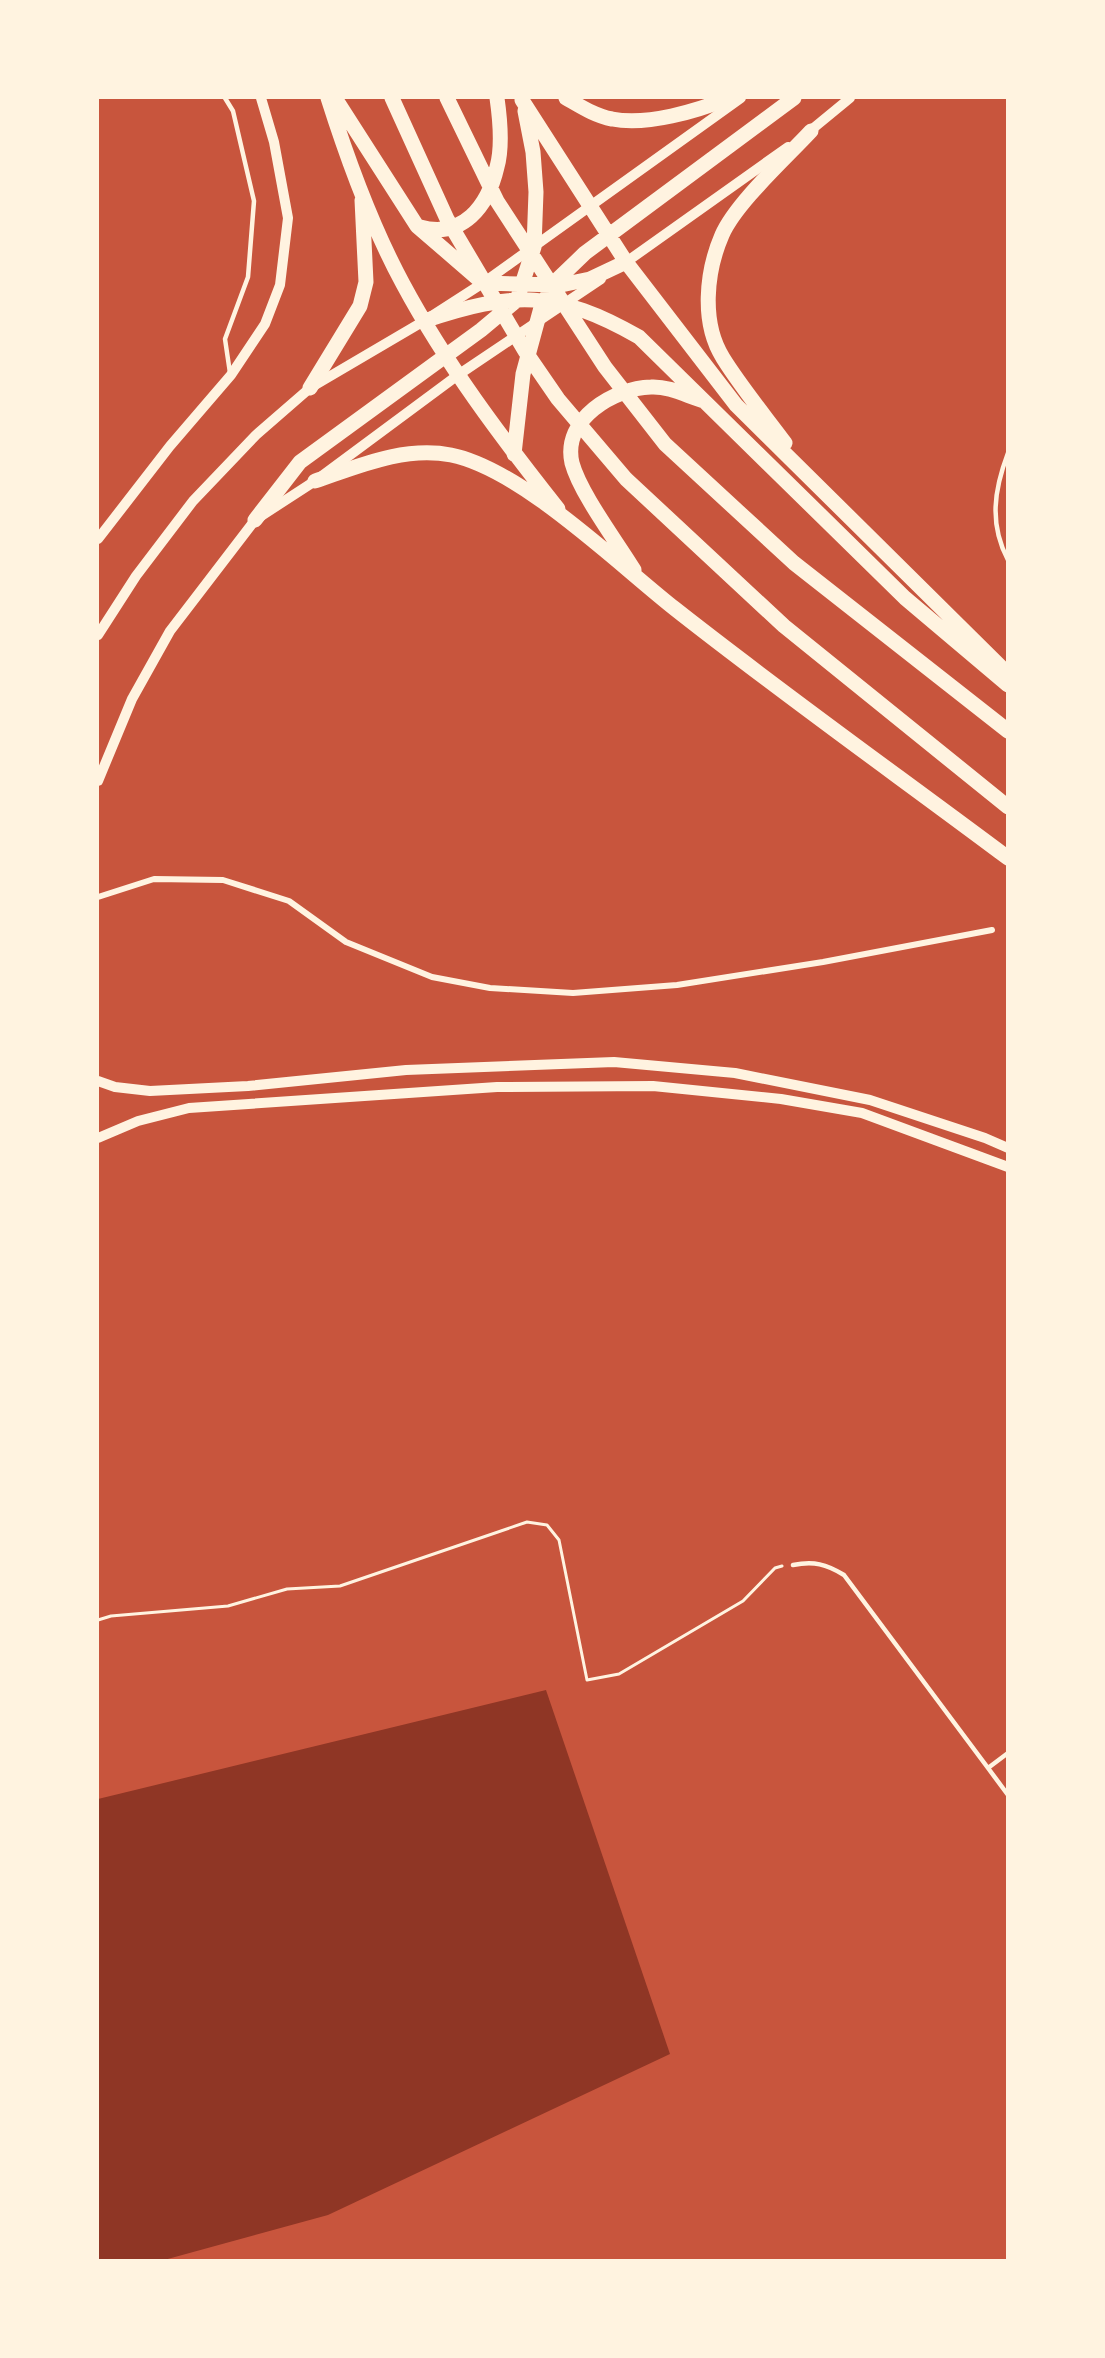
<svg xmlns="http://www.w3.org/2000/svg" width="1105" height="2358" font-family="Figtree,sans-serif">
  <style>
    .water { fill: #8f3625 }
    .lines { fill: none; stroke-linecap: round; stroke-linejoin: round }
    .path { stroke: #fff3e0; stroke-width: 3 }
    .service { stroke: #fff3e0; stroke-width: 4.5 }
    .minor { stroke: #fff3e0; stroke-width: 6 }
    .tertiary { stroke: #fff3e0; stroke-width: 10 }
    .primary { stroke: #fff3e0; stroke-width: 15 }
  </style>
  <rect width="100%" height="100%" fill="#c8553d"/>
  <path class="water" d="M546,1690L670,2054L328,2215L164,2260H98V1799Z"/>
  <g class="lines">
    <path class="path" d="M98,1620L111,1616L228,1606L287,1589L340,1586L527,1522L547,1525L559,1540L587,1680L619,1674L743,1601L775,1568L782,1566"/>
    <path class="service" d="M225,98L233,111L254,201L248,277L225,339L230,373
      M1008,453C994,490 989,524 1008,560
      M793,1565C814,1561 826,1564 844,1575L988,1768
      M1008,1753L988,1768L1008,1795"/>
    <path class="minor" d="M98,897L154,879L223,880L289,901L346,942L432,977L490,988L573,993L677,985L823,962L992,930"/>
    <path class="tertiary" d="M805,135L850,98
      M622,265L788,147
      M98,539L170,446L231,375L265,324L280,285L288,218L274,142L261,98
      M98,635L136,576L193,501L256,435L310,388L424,321L483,283L741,98
      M98,781L132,699L170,631L255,520L315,481L458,375L601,279
      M98,1081L115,1087L150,1091L248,1086L406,1070L614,1062L735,1073L870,1100L985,1138L1008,1148
      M98,1138L138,1121L189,1108L497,1087L653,1086L781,1099L862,1113L1008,1167"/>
    <path class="primary" d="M328,98C348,161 371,225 403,284C446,364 501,437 558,509
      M335,98L417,226L483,283L561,285L590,279L626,262
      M392,98L447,219L525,351L558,399L626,479L784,626L1008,807
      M447,98L497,201L605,367L665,444L794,563L1008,731
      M566,98C580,106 595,116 612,119C647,126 697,111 729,98
      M522,100L626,262L736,405L1008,674
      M420,227C463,239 488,206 497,167C503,146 500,119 497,98
      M424,321C513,291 557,290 639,337L905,598L1008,685
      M310,388L360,306L366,282L362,200
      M785,443C765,416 741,387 723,358C701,323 706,272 722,235C736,203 786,158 811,131
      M514,454L523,374L542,304L558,279L585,253L794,98
      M315,481C359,466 404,446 451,455C521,469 617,563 674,608C783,694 897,775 1008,858
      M255,520L300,462L481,330L517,300L534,247L536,192L533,152L525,111
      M634,570C617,542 580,493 572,463C562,419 614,388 651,387C669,386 687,396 704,401"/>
  </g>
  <rect width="1105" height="2358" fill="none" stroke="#fff3e0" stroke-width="198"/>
</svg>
